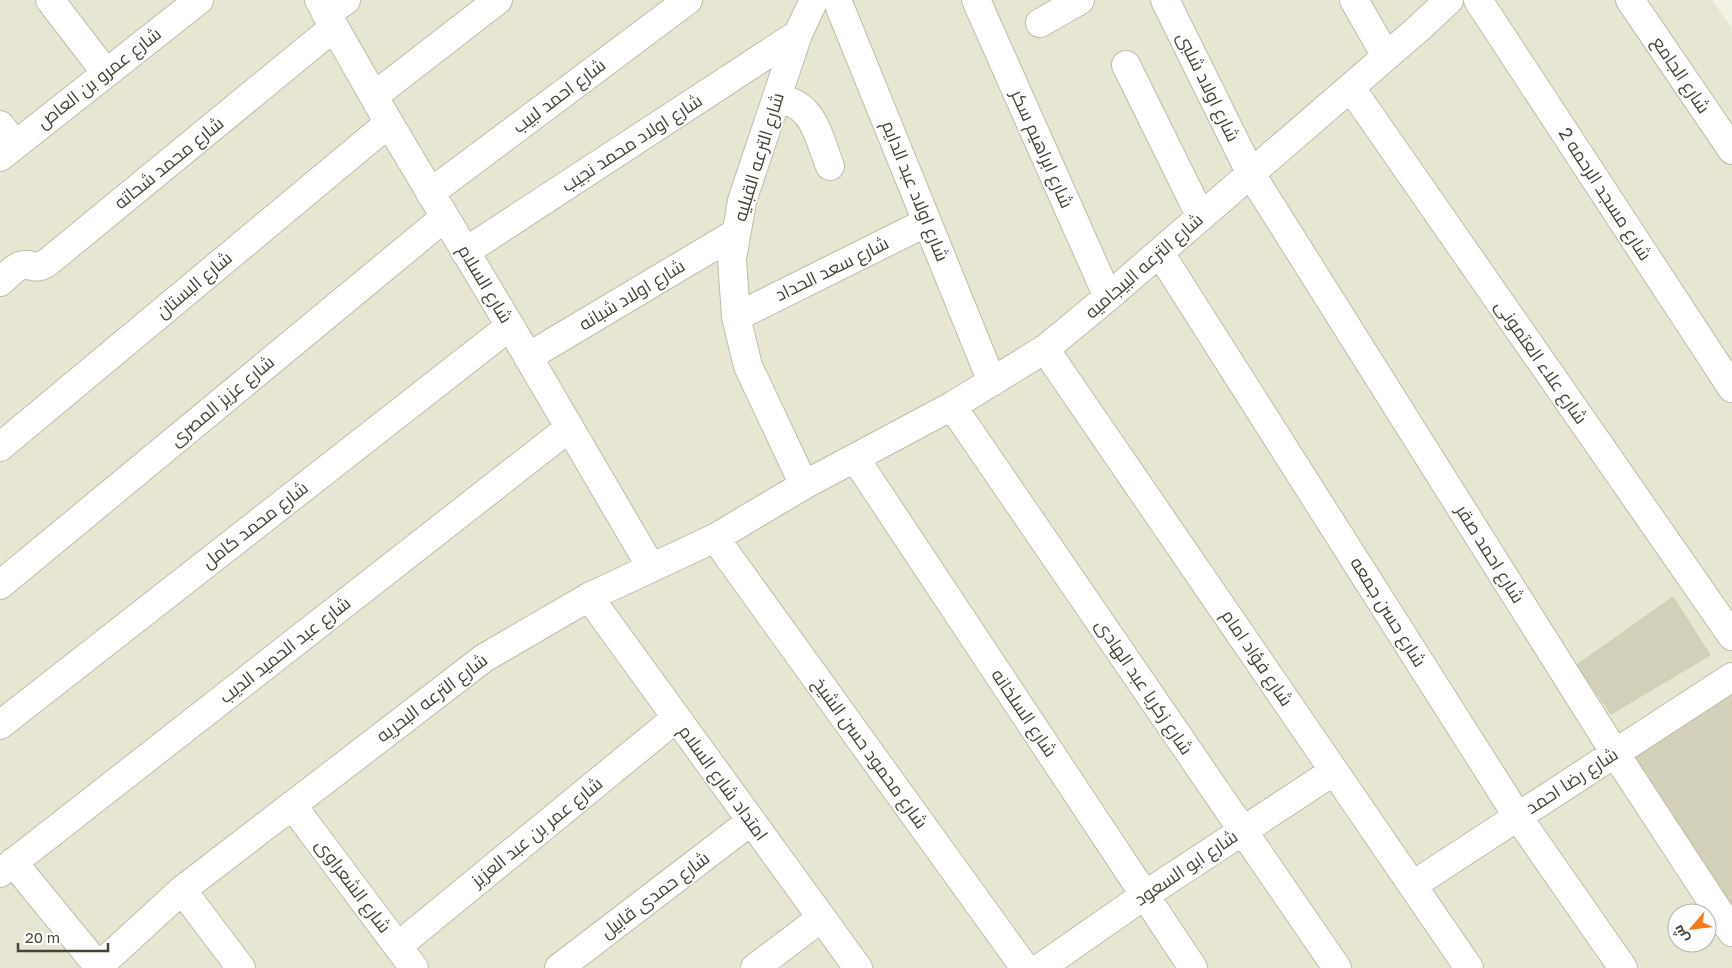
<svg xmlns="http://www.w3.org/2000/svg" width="1732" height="968" font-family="'Golos Text',Cairo,sans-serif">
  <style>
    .residential { fill: #e6e6d3; fill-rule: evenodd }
    .building { fill: #d4d1bb; stroke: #cfcbae }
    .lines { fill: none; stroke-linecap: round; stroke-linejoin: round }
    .minor-casing { stroke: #bebda8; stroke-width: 30 }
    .minor { stroke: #fff; stroke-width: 28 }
    .labels { text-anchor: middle; stroke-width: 4; stroke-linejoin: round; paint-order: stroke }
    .street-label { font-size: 18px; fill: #454335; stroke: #fff }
  </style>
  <rect width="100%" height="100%" fill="#f2f2e5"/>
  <path class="residential" d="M0,0H1712L1732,28V968H0ZM1677,913H1707V943H1677Z"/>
  <path class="building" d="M1673,597L1710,655L1611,714L1577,665Z
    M1727,690L1732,699V904L1632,751Z"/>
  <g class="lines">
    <defs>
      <path id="minor" d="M50,0L106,73
        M319,0L389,123L510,326L651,567
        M837,0L992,382
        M976,0L1108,297
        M1165,0L1251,174L1615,753L1732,932
        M1354,0L1386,56
        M1478,0L1732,388
        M1630,0L1732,150
        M326,14L346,0
        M1040,23L1080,0
        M1126,65L1201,217
        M1351,88L1732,636
        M374,96L498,0
        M776,99C814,101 818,137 830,166
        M0,125L15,145
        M0,157L199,0
        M430,193L688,0
        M465,252L798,34
        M1160,253L1518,817L1623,968
        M0,282C7,276 15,266 24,265C35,264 35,271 48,262L333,28
        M736,317L927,222
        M1045,349L1469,968
        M528,357L736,233
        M952,406L1337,968
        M0,447L389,123
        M855,458L1193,968
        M804,485L748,366L736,317L732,259L742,201L798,34L814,0
        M715,538L1025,968
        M0,585L445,217
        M589,597L858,968
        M0,725L510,326
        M292,805L414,968
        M13,862L98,966
        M0,873L569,428
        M1413,885L1732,677
        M182,890L241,968
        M398,946L676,718
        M97,968L182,890L484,658L589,597L715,538L804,485L952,406L1045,349L1108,297L1418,29L1449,0
        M559,968L751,821
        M755,968L821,918
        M1040,968L1145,895L1334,771"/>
    </defs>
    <use href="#minor" class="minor-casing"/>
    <use href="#minor" class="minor"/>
  </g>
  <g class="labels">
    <g class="street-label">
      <text transform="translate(1681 75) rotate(56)" y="6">شارع الجامع</text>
      <text transform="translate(99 78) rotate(-38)" y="6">شارع عمرو بن العاص</text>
      <text transform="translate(1208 87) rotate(64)" y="6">شارع اولاد شلبى</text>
      <text transform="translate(559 96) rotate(-37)" y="6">شارع احمد لبيب</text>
      <text transform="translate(632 143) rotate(-33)" y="6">شارع اولاد محمد نجيب</text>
      <text transform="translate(1042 149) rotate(66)" y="6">شارع ابراهيم سكر</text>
      <text transform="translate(759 157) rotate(-73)" y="6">شارع الترعه القبليه</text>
      <text transform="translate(169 163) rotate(-39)" y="6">شارع محمد شحاته</text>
      <text transform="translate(915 191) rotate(68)" y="6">شارع اولاد عبد الدايم</text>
      <text transform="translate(1605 194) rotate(57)" y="6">شارع مسجد الرحمه 2</text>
      <text transform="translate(1144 266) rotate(-41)" y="6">شارع الترعه البيجاميه</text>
      <text transform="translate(832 269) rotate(-26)" y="6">شارع سعد الحداد</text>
      <text transform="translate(485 284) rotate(59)" y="6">شارع السلام</text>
      <text transform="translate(194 285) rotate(-40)" y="6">شارع البستان</text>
      <text transform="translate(632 295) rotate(-31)" y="6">شارع اولاد شبانه</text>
      <text transform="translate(1541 362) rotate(55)" y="6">شارع علاء العتمونى</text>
      <text transform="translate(222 401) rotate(-40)" y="6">شارع عزيز المصرى</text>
      <text transform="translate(255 525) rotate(-38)" y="6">شارع محمد كامل</text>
      <text transform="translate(1490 554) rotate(58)" y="6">شارع احمد صقر</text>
      <text transform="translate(1388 612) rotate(58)" y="6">شارع حسن جمعه</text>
      <text transform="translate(285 650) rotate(-38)" y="6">شارع عبد الحميد الديب</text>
      <text transform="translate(1257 658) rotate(56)" y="6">شارع فؤاد امام</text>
      <text transform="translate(1144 687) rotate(56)" y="6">شارع زكريا عبد الهادى</text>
      <text transform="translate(432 698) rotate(-37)" y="6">شارع الترعه البحريه</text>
      <text transform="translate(1024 713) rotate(56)" y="6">شارع السلخانه</text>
      <text transform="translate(870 753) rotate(54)" y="6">شارع محمود حسن الشيخ</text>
      <text transform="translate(1572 781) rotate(-33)" y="6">شارع رضا احمد</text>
      <text transform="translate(723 783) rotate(54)" y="6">امتداد شارع السلام</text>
      <text transform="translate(537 832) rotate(-39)" y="6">شارع عمر بن عبد العزيز</text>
      <text transform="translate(1186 868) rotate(-34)" y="6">شارع ابو السعود</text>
      <text transform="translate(353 886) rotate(53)" y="6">شارع الشعراوى</text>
      <text transform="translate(655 895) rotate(-37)" y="6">شارع حمدى قابيل</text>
    </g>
  </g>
  <g transform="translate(1692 928) rotate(242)"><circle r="24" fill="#ffffff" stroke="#b5b4ae"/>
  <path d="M0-4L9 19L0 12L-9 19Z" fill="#f87917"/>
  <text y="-8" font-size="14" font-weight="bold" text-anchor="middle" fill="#454335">ش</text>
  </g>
  <path d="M18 943v8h90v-8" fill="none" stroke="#454335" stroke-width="2.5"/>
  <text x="25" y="943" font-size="15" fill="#454335" stroke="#ffffff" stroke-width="4" paint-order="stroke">20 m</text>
</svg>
